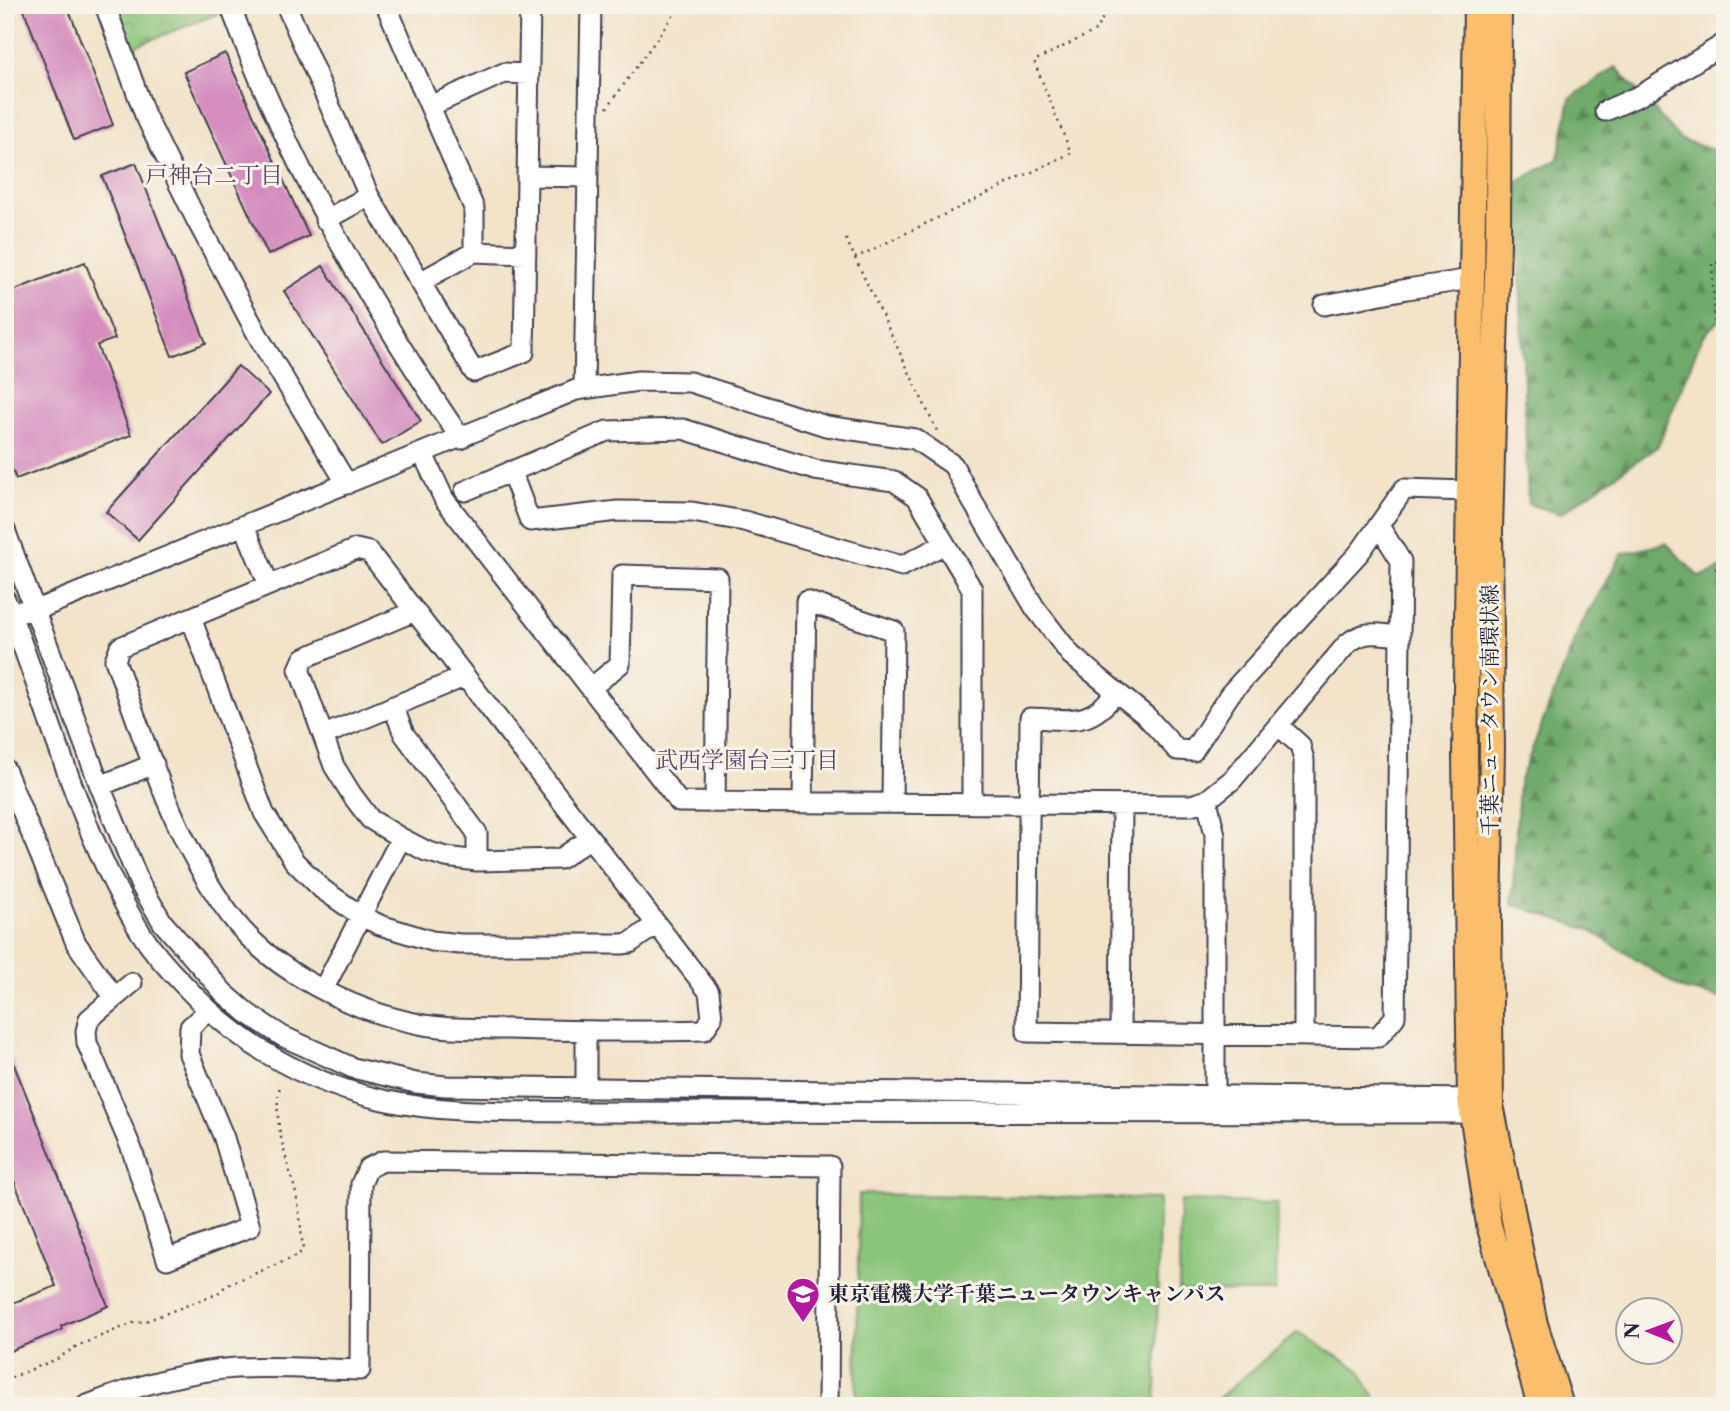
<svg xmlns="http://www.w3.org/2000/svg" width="1730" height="1411" font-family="'Libre Caslon Text','Noto Serif JP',serif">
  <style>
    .green { fill: #8bc57a; stroke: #56745a; stroke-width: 2 }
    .forest { fill: url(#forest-firs); stroke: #496652; stroke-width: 2 }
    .park { fill: url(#park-crowns); stroke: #56745a; stroke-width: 2 }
    .building { fill: #d48dbe }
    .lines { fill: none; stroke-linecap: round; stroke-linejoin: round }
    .minor-casing { stroke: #413f50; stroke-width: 23 }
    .major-casing { stroke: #413f50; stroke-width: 28 }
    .path { stroke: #413f50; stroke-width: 2.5; stroke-dasharray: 2 5; stroke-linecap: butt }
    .minor { stroke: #fff; stroke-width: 19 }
    .major { stroke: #fabe6d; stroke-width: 24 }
    .labels { text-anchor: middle; stroke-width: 6; stroke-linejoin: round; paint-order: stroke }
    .street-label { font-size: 21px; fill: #22223b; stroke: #f7f3e8 }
    .poi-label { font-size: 21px; font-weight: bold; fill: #22223b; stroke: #f7f3e8; text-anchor: start }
    .neighbourhood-label { font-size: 23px; fill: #604769; stroke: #f7f3e8 }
  </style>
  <defs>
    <pattern id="forest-firs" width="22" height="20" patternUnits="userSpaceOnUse" patternTransform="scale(1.75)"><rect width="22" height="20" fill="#70aa6a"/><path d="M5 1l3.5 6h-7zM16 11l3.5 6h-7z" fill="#5c8a58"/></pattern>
    <pattern id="park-crowns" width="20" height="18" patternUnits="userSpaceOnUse" patternTransform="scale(1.75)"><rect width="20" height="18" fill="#8bc57a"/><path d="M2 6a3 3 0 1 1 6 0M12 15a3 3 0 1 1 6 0" fill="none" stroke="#71a065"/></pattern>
  </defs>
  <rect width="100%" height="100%" fill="#f7f3e8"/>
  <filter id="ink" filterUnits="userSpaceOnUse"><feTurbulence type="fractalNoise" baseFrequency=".0143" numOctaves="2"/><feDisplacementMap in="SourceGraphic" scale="14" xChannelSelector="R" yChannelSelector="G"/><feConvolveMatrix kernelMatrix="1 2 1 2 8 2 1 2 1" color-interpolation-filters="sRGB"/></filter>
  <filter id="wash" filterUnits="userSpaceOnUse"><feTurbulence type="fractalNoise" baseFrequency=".00686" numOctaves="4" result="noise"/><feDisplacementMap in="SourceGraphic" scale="28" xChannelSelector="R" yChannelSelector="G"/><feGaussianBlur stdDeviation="1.57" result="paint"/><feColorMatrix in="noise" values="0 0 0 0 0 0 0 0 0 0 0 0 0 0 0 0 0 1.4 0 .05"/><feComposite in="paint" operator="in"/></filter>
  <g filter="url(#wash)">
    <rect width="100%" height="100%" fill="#f2e3c9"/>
    <path class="green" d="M859,1194L1159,1199L1156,1406L856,1403Z
      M1180,1201L1277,1203L1275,1292L1179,1291Z
      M1298,1332L1359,1370L1380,1406H1209Z"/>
    <path class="forest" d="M1616,67L1680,139L1725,154V314L1702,337L1658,446L1560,514L1528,504L1517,182L1558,159L1570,98Z
      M1666,543L1699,577L1725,567V999L1682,989L1590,930L1512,904L1519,783L1579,629L1622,554Z"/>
    <path class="park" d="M115,5H217L220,13L130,48Z"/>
    <g id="blocks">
      <path class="building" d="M22,5H67L113,125L74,140Z
        M225,53L309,236L268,255L184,72Z
        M136,163L206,343L172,356L102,176Z
        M85,262L115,339L97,345L131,435L16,479L5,453V294Z
        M323,266L421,421L382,445L284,291Z
        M238,366L269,394L138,540L106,512Z
        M5,1043L48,1148L108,1306L61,1326L62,1330L5,1353V1306L56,1286L5,1158Z"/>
    </g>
  </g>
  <g filter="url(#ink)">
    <use href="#blocks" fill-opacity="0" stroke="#413f50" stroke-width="2"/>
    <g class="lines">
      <defs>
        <path id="minor" d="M105,5L145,115L196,219L261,341L347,484
          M230,5C287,160 368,303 461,439
          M286,5L369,196L474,372L524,352L530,5
          M386,5L474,208V252
          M430,106L504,73L529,74
          M1605,111L1641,95L1725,43
          M527,176L588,177
          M325,220L369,196
          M420,282L474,252L526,254
          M1324,305L1407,289L1471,279
          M584,389L591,5
          M423,454L444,499L679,802L1191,805L1207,800L1232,780L1347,644C1365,629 1378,634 1400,636
          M511,471L530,521L618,511L692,512L744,521L902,566L945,544
          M465,491L607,431L683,429L815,470L894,481L917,497L972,589V804
          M244,525L269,585
          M5,530L100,786L140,884L163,923L224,993L247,1013L282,1036L353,1068L416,1083L446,1086L1470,1099L1483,1103
          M356,549L369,552L709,992L712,1018L704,1030C639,1032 574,1031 509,1029C479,1028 448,1030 419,1024C352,1011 271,971 230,915C174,840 147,747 115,660L120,647Z
          M5,599C48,707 80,834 141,933C153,952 169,970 185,986C239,1045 305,1082 383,1100C450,1115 521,1111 589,1112L1471,1113L1483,1108
          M415,611L304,658L299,669L334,766L352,795L370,819L401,838L426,851L446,857L477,861L560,859L589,839
          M5,612L36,610L576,390L638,381L690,382L826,426L915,439L953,465L971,499L1035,608L1071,655L1146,716L1177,750L1193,751L1230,694L1360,552L1404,489L1468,491
          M191,618L264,813L294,861L322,889L361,916L380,925L432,941L460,944H622L630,943L655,925
          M591,688L620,664L622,575L718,578L715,802
          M1116,692C1089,728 1071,719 1030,718L1027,1032L1378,1037L1395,1017L1401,561L1379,526
          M393,706L404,734L477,833V861
          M1278,725L1300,745L1304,760V1036
          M324,735L464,677
          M5,769L76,943L114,997
          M100,786L154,764
          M1207,800L1215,835V1108
          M803,803L806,601L894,631L892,803
          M132,983L89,1019L86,1031L87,1043L132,1150L167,1259L250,1227L224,1138L189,1054L190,1027L208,1011
          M323,990L401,838
          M586,1031V1089
          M1120,1033L1122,805
          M85,1406C133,1387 184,1371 236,1368C277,1366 319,1369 360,1370L361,1184L368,1168L383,1161L830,1166L828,1406"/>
        <path id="major" d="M1476,5L1465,756L1470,1099L1489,1225L1540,1406
          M1499,5L1498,240L1490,529L1492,749L1489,923L1491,1105L1535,1324L1561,1406"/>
      </defs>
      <use href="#minor" class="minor-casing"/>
      <use href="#major" class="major-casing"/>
      <path class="path" d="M607,108L681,5
        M846,239L937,431
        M855,258L1071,153L1034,61L1095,31L1110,5
        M1725,262L1712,263L1716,349L1725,381
        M1715,569L1725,566
        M5,1380L57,1359L77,1346L133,1323L146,1321L217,1294L227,1285L297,1256L303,1250C301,1230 300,1209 295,1189C286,1157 272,1119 280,1086"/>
      <use href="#minor" class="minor"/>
      <use href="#major" class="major"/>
    </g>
  </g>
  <defs>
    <symbol id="university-pin" viewBox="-11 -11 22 30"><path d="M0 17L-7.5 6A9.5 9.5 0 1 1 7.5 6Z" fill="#b5179e" stroke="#f7f3e8"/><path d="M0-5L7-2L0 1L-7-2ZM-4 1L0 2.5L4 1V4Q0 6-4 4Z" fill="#fff"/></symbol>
  </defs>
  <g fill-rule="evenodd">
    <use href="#university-pin" x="784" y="1275" width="38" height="52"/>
  </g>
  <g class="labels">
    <g class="street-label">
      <text transform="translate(1490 710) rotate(-90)" y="7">千葉ニュータウン南環状線</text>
    </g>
    <g class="poi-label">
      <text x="828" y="1301">東京電機大学千葉ニュータウンキャンパス</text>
    </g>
    <g class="neighbourhood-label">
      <text x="214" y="183">戸神台二丁目</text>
      <text x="747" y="768">武西学園台三丁目</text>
    </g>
  </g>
  <rect width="1730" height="1411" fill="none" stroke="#f7f3e8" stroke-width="28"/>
  <g transform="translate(1649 1331) rotate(271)"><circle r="33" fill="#f7f3e8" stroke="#a29fa3" stroke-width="2"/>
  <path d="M0-5L12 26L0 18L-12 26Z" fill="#b5179e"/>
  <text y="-10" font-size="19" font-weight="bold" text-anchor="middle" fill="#22223b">N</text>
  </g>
</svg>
